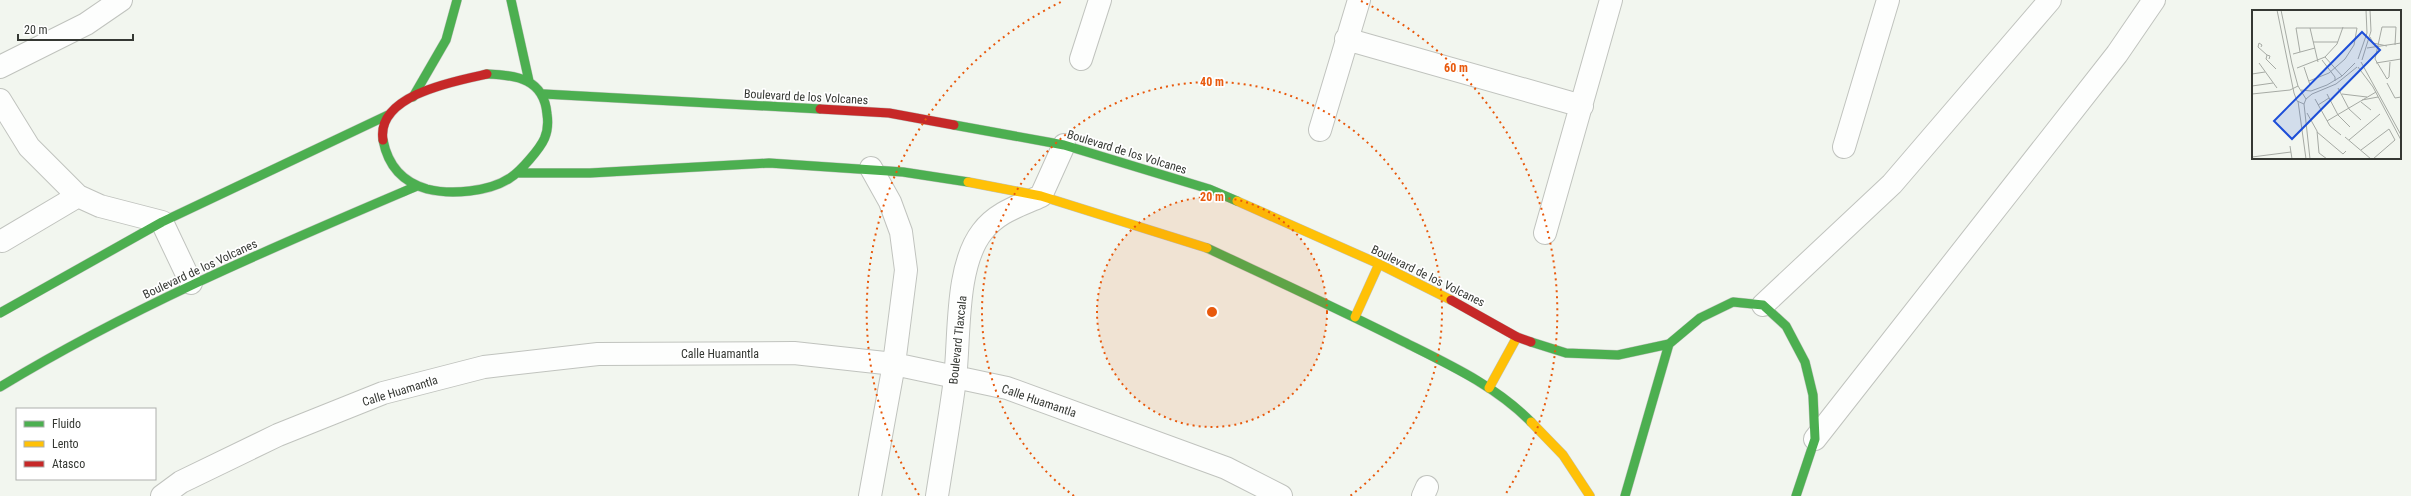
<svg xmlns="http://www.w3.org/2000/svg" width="2411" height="496" font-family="'Roboto Condensed',sans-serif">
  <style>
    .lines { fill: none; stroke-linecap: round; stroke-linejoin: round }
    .street-casing { stroke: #c0c3be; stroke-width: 24 }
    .fast-casing { stroke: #c0c3be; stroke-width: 10 }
    .slow-casing { stroke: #c0c3be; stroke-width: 10 }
    .jam-casing { stroke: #c0c3be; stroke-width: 10 }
    .street { stroke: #fdfefd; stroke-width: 22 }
    .fast { stroke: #4caf50; stroke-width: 9 }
    .slow { stroke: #ffc107; stroke-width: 9 }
    .jam { stroke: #c62828; stroke-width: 9 }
    .ring { fill: none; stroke: #e8590c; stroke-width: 2; stroke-dasharray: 2 4 }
    .labels { text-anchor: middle; stroke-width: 3.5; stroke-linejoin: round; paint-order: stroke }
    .street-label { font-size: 12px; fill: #353833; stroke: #fff }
    .inset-road { fill: none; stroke: #a6aaa4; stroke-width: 1 }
    .view { fill: #1d4ed8; fill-opacity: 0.15; stroke: #1d4ed8; stroke-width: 2 }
    .inset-edge { fill: none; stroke: #353833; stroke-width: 2 }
    .centre { fill: #e8590c; stroke: #fff; stroke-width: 2 }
    .ring-label { font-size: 12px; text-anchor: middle; font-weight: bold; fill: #e8590c; stroke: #fff; stroke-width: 3.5; stroke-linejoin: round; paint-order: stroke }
  </style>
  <rect width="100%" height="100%" fill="#f2f6ef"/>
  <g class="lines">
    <defs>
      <path id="street" d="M1346,39L1582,106
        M1081,59L1100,0
        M0,67L86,24L121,0
        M0,100L29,147L78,196L100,206L162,222L191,283
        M1320,130L1359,0
        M1844,147L1888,0
        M1545,233L1611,0
        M2,241L78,196
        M1763,305L1892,184L2050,0
        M1815,439L2117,54L2154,0
        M162,496L181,482L278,435L383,393L484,367L598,354L794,353L894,364L1007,388L1226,468L1281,496
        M870,496L894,364L906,270L901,232L890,202L871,168
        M937,496C943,457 950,418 955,379C960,336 955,267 982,232C997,212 1019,206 1041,196L1064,145
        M1423,496L1427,487"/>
      <path id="fast" d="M511,0L529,81
        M544,94L820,109
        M413,97L446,40L457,0
        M954,125L1064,145L1209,189L1237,201
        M383,140C388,166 402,182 427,189C451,195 489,192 510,178C518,173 524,166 530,159C543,144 550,134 547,114C544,79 517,75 487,74
        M517,173H590L769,163L903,172L968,182
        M1207,248C1273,279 1339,309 1404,342C1448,364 1496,386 1531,422
        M0,313L162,222L388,115
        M1531,342L1566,353L1618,355L1669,344
        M0,387C133,306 274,247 417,186
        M1625,496L1669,344L1700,318L1733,302L1763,305L1786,326L1805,362L1813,395L1815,439L1796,496"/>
      <path id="slow" d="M968,182L1041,196L1207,248
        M1237,201L1379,264L1451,300
        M1355,317L1379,264
        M1489,388L1517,337
        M1531,422L1563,455L1590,496"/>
      <path id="jam" d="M820,109L889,113L954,125
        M383,140C376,95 455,81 487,74
        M1451,300L1517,337L1531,342"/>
    </defs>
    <use href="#street" class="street-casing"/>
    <use href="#fast" class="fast-casing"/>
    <use href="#slow" class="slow-casing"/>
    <use href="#jam" class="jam-casing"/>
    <use href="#street" class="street"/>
    <use href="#fast" class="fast"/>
    <use href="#slow" class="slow"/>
    <use href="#jam" class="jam"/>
  </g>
  <circle cx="1212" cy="312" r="115" fill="#e8590c" fill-opacity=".12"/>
  <g class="ring">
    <circle cx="1212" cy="312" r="115"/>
    <path d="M1074 496A230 230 0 1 1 1350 496"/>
    <path d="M919 495A345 345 0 0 1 1063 1M1361 1A345 345 0 0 1 1505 495"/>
  </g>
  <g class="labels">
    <g class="street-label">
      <text transform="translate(806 97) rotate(3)" y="4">Boulevard de los Volcanes</text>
      <text transform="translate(1127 152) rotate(17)" y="4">Boulevard de los Volcanes</text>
      <text transform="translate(200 269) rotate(-25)" y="4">Boulevard de los Volcanes</text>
      <text transform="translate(1428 276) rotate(26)" y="4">Boulevard de los Volcanes</text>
      <text transform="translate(958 340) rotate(-84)" y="4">Boulevard Tlaxcala</text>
      <text x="720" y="358">Calle Huamantla</text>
      <text transform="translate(400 391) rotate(-17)" y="4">Calle Huamantla</text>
      <text transform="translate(1039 401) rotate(19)" y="4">Calle Huamantla</text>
    </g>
  </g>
  <g transform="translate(2252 10)">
    <rect width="149" height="149" fill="#f2f6ef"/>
    <path class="inset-road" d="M25,0L42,83L45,91L52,94L54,89L46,76L40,54L29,0M58,18L66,52M118,27L121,33L135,36M61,32H86M9,37L10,35L7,33L6,37L15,45M115,38L149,33M48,42L44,18H105L102,35L93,49L77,63L57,71M41,44L63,38M73,47L90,66M17,49L18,46L15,45L14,49L24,59M106,49L115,23L114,0M70,50L83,67V71M110,50L119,21L118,0M109,52L149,125M138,52L137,67L135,69L123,49L130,17H144L143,35M7,53L25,78M124,53L149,49M52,57L58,75M106,57L121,77L149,130M45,58L73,47L85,34L91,17M0,64L13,62M135,73L143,88L149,87M0,76L21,73M86,78L97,99L109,110M49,80L59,81L75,75L90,66L103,53M0,84L38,80L46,76M75,84L86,105L98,117M90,84L115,87M54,89L60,84L84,74L105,57M63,89L78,116L89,125M110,90L126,87M46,91L54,149M109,92L119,100M52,94L58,149M66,95L77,88M55,103L65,121L67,143L75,149M75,111L124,82M65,122L91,144L94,141M93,127L119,149M97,130L128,104M38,136L40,149M109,140L137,119L143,130L121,149M0,147L39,142"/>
    <path class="view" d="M110,22L128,40L40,129L22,111Z"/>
    <rect width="149" height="149" class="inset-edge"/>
  </g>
  <circle cx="1212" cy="312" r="6" class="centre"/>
  <g class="ring-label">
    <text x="1456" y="72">60 m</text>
    <text x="1212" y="86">40 m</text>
    <text x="1212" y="201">20 m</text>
  </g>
  <rect x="16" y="408" width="140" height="72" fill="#ffffff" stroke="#aeafad"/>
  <rect x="24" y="421" width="20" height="6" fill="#4caf50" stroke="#aeafad"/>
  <text x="52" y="428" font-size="12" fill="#353833">Fluido</text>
  <rect x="24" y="441" width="20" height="6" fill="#ffc107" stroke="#aeafad"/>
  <text x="52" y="448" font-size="12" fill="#353833">Lento</text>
  <rect x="24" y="461" width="20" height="6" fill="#c62828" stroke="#aeafad"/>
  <text x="52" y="468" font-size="12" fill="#353833">Atasco</text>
  <path d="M18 34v6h115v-6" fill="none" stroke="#353833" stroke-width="2"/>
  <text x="24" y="34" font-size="12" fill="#353833" stroke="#ffffff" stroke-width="3" paint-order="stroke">20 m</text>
</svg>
